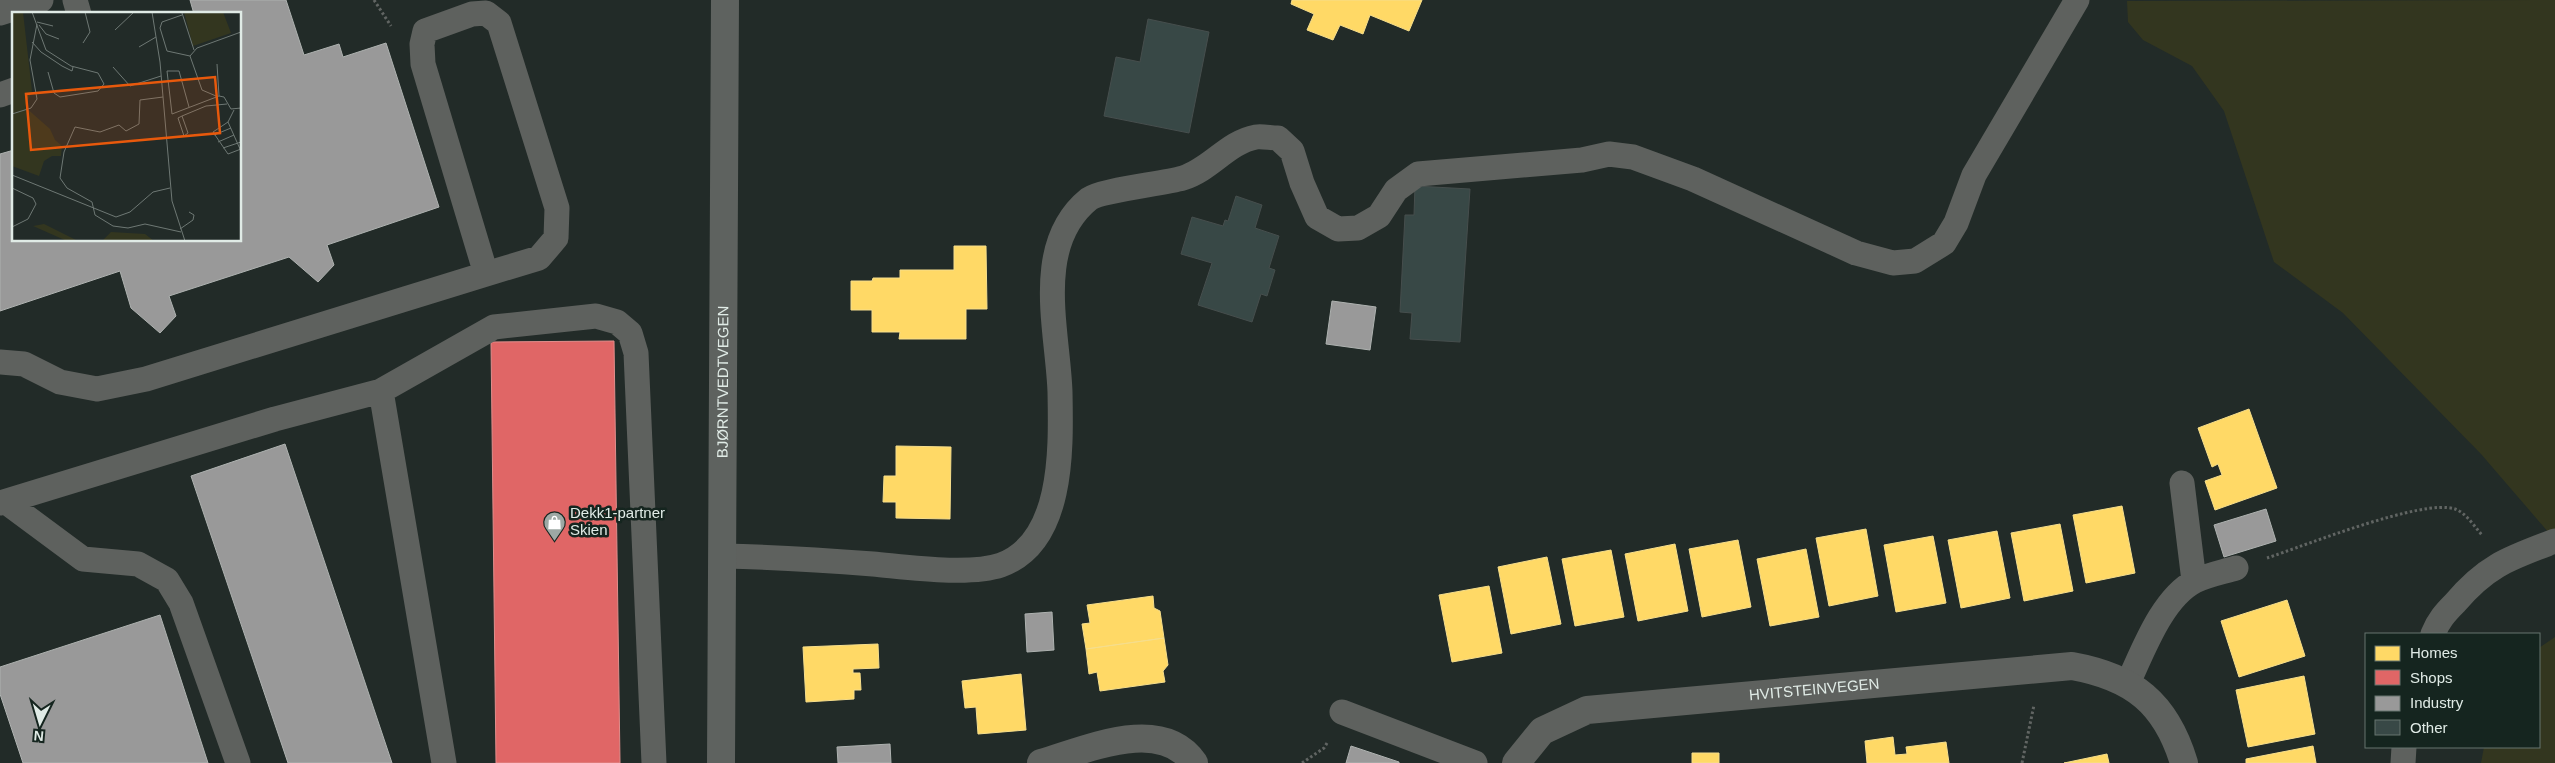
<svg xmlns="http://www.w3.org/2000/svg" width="2555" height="763" font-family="Helvetica,sans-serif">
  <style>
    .green { fill: #33361f }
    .homes { fill: #ffd966; stroke: #f6de8c }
    .shops { fill: #e06666; stroke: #e08e8c }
    .industry { fill: #999; stroke: #aeb2b0 }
    .building { fill: #384846; stroke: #464e4d }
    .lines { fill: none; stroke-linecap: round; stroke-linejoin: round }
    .path { stroke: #616563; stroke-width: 3; stroke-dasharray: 2.5 2.5; stroke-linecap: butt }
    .service { stroke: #5e615e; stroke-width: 25 }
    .minor { stroke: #5e615e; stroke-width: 28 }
    .secondary { stroke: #5e625f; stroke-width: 28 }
    .labels { text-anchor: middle; stroke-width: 5; stroke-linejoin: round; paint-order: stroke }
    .street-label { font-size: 15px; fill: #e0ebe6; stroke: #15251f }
    .poi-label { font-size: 15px; fill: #e0ebe6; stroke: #15251f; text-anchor: start }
    .inset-road { fill: none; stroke: #6e7874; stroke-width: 1 }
    .view { fill: #e8590c; fill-opacity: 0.15; stroke: #e8590c; stroke-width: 2.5 }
    .inset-edge { fill: none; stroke: #e0ebe6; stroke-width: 2.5 }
  </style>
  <rect width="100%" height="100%" fill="#222b28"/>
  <path class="green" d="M2555,0V540L2481,454L2343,313L2274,262L2224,111L2192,66L2143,40L2128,22L2127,1Z
    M2555,637V763H2481L2484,747H2539V648Z"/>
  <path class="homes" d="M1292,0H1422L1409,31L1370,15L1363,34L1340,25L1333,40L1307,30L1314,14L1291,4Z
    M954,246H986L987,309H966V339H899L900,332H872V310H851V281H872L873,278H900V270H954Z
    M2249,409L2277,488L2215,510L2205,481L2222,475L2218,464L2212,467L2198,428Z
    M896,446L951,447L950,519L896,518V502H883L884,476H896Z
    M2122,506L2135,573L2086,583L2073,515Z
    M2060,524L2073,591L2024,601L2011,533Z
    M1866,529L1878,596L1829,606L1816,538Z
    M1997,531L2010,598L1961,608L1948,540Z
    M1933,536L1946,603L1896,612L1884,545Z
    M1738,540L1751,607L1702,617L1689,549Z
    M1675,544L1688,611L1638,621L1625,554Z
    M1806,549L1819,617L1770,626L1757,559Z
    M1611,550L1624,617L1575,626L1562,559Z
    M1547,557L1561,624L1511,634L1498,567Z
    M1489,586L1502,653L1452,662L1439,595Z
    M1153,596L1154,608L1160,611L1164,638L1086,649L1082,624L1090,623L1087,605Z
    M2287,600L2305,656L2239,677L2221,621Z
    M1164,638L1168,665L1163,671L1165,682L1100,691L1097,672L1089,674L1086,649Z
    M878,644L879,668L853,669V673H860L861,690H854V699L806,702L803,647Z
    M1021,674L1026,730L978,734L976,707L965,708L962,681Z
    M2304,676L2315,734L2248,747L2236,690Z
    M1893,737L1895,755L1907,754L1906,747L1946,742L1949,763H1867L1865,741Z
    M2313,746L2316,763H2246V759Z
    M1692,753H1719V763H1692Z
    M2107,754L2109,763H2064Z"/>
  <path class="shops" d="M614,341L620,763H496L491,342Z"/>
  <path class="industry" d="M190,0H286L304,55L339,44L343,57L386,43L439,207L327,245L334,265L318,282L289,257L169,296L176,316L160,333L131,308L120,271L0,311V154L14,150V240H240V14H194Z
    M1332,301L1376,307L1370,350L1326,344Z
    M285,444L392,763H288L191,476Z
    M2266,509L2276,541L2224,557L2214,525Z
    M1052,612L1054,650L1027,652L1025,614Z
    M160,615L208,763H23L0,694V667Z
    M890,744L891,763H838L837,747Z
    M1351,746L1399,762V763H1346Z"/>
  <path class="building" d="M1148,19L1209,32L1189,133L1104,116L1116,57L1140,62Z
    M1415,186L1470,189L1460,342L1410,339L1412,313L1400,312L1405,215H1414Z
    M1236,196L1262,205L1255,228L1279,236L1269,268L1275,270L1267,296L1261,294L1252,322L1198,305L1212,263L1181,254L1192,217L1223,226L1225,220L1228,221Z"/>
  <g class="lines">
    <path class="path" d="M374,0L391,26
      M2267,558C2304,546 2423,498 2455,509C2466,513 2474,526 2482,535
      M1302,763L1324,748L1327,743
      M2022,763L2034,705"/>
    <path class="service" d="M75,0L79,14
      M0,13L41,0
      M0,95L14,90
      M0,362L24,364L60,382L97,389L146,379L486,274L539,258L556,238L557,208L499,23L486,13L472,14L425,31L422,44L423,64L486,274
      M381,391L444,763
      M2182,483L2194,581
      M6,502L83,559L138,564L167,580L181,603L238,763
      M0,503L275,419L381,391L494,327L596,316L617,322L630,333L636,353L654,763
      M723,556C773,557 823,560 873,564C907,567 969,576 1001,565C1064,542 1061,448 1060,392C1058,331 1032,245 1089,199C1101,190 1162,184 1183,178C1210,170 1228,142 1256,137C1262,136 1271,138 1278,138L1292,151L1302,183L1317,217L1338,229L1358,228L1379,216L1396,190L1418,174L1582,160L1609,154L1633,157L1693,179L1856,253L1893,263L1915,261L1944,243L1956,223L1974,175L2077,0
      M2433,634C2438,621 2445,613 2455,603C2487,565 2510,558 2555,541
      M2128,683C2143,651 2162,598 2195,581C2207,575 2223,572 2236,568
      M1342,712L1475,763
      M2403,763L2404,747"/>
    <g class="minor">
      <path d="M1041,763C1086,750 1161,715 1194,763"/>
      <path id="s1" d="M1516,763L1542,731L1587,710L2072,666C2133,677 2166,703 2184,763"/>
    </g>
    <path class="secondary" id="s2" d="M721,763L725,0"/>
  </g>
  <defs>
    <symbol id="shop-pin" viewBox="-11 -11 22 30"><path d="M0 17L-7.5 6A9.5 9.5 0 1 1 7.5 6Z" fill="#9ea8a4" stroke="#15251f"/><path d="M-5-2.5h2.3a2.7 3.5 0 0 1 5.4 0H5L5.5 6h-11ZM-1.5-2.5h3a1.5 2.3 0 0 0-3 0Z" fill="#fff"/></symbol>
  </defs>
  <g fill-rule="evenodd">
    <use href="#shop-pin" x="542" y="510" width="25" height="34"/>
  </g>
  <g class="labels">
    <g class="street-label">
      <text dy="5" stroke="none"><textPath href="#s2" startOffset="381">BJØRNTVEDTVEGEN</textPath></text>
      <text dy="5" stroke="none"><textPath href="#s1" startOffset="319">HVITSTEINVEGEN</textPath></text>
    </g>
    <g class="poi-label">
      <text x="570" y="518">Dekk1-partner<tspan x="570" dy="17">Skien</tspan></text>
    </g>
  </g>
  <g transform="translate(12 12)">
    <rect width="229" height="229" fill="#222b28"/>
    <path d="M0,0H11L20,79L13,95L38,117L43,128L50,134L49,144H40L32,149L27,164L0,154ZM172,0H211L219,21L181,34ZM32,212L66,229H55L21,214ZM99,220L133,222L142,229H90Z" fill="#33361f"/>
    <path class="inset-road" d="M20,0L34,38L59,54L86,61L92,72L86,79L48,85L42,81L36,60M140,0L148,50L160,189L173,229M170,1L182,38M170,3L150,10L148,16L155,39L178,44M25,10L41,14M27,13L34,22L47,27M103,18L122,0M20,30L29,40L50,54L60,59L61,55M71,31L78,20L73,0M127,35L144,25M205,52L207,84M101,55L118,74L149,64M204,84L190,78L178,44L185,36L229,20M151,85L128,88L127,112L114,119L107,113L88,120L63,115L52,140L48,166L55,176L80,190L83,203L101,214L116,216L133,212L169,220M177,95L167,59H155L160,102L207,84L212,85L219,97L229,96M222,98L216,110L201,120L216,142L229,137M0,102L19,96L25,87L18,48L25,12M170,104L176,121L172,124L166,106L170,104L194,94L215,92M216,110L228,137M202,123L219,116M206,130L222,123M211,136L229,130M0,163L104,205L118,200L141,180L158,176M0,176L21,186L24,192L16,207L0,215M168,217L181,208L182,203L177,200"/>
    <path class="view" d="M203,65L208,121L19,138L14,82Z"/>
    <rect width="229" height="229" class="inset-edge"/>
  </g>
  <rect x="2365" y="633" width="175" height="115" fill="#15251f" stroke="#66746f"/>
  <rect x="2375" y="646" width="25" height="15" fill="#ffd966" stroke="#66746f"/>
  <text x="2410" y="658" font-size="15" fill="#e0ebe6">Homes</text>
  <rect x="2375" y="670" width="25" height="15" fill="#e06666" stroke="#66746f"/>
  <text x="2410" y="683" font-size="15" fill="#e0ebe6">Shops</text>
  <rect x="2375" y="696" width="25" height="15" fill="#999999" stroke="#66746f"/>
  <text x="2410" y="708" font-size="15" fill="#e0ebe6">Industry</text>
  <rect x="2375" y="720" width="25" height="15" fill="#384846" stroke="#66746f"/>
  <text x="2410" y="733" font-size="15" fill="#e0ebe6">Other</text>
  <g transform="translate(40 723) rotate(185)" stroke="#15251f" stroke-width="4" paint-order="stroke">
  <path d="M0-4L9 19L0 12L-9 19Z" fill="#e0ebe6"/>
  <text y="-8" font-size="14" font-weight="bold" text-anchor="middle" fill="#e0ebe6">N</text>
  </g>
</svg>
